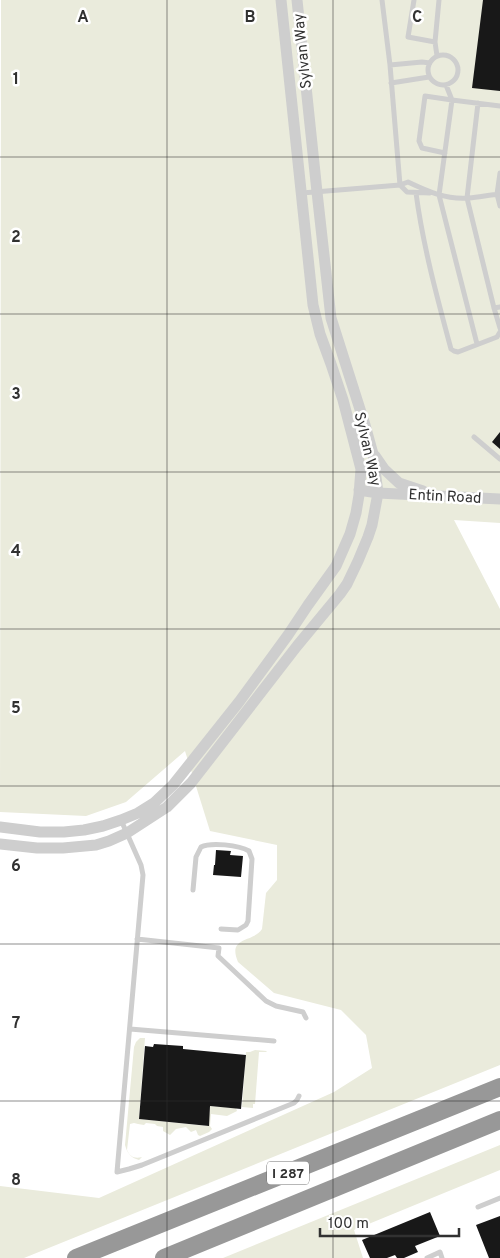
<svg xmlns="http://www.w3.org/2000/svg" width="500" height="1258" font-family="Overpass,sans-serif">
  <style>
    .green { fill: #eaebdc }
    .building { fill: #181818 }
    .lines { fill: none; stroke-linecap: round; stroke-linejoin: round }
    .service { stroke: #cecece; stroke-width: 5 }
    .tertiary { stroke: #cecece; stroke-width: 11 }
    .motorway { stroke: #989898; stroke-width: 18 }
    .grid { fill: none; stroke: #313131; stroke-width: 1; stroke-opacity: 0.55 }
    .labels { text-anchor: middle; stroke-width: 5; stroke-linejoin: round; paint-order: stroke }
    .shield { fill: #fff; stroke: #6f6f6f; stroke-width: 1 }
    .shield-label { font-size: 14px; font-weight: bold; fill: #313131 }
    .street-label { font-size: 15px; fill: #313131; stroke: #fff }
    .grid-label { font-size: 16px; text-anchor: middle; font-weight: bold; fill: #313131; stroke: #fff; stroke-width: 5; stroke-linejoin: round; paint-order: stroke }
  </style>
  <rect width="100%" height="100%" fill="#fff"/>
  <path class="green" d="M1,0H500V523L454,520L500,609V1065L24,1258H0V1186L99,1198L334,1092L372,1068L366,1035L341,1010L274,993L238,962C227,936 253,943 262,929L266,893L277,880V845L210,831L185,751L126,802L86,816L0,812Z
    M140,1038H145L139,1119L208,1126L210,1106L236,1108L237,1111L227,1116L211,1114L210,1126L212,1129L209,1132L200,1136L198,1135L196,1130L191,1132L186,1127L176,1129L170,1135L163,1131V1127L157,1126L155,1124L146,1123L144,1125L138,1124L134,1123L130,1124L127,1150C130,1157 135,1159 142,1157L139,1160C131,1158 127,1153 125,1145L134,1047L136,1042Z
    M255,1050L267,1051L266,1052H259L255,1104H253V1108L242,1107L246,1052H250Z
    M500,1145V1170L354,1230L363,1258H223Z"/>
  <path class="building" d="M483,0H500V91L472,88Z
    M500,432V449L492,442Z
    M216,850L231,851L230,855L243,856L241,877L213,875L214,865H215Z
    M154,1044L183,1046V1049L246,1055L241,1109L210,1106L209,1126L139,1119L145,1046L153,1047Z
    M430,1212L440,1236L415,1246L418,1252L404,1258H397L395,1255L387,1258H370L362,1240Z
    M500,1216V1258H489L476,1225Z"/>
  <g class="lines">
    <path class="service" d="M382,0L390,65L400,185L407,192L430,193
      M414,0L408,37L435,42L437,56
      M435,42L439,0
      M428 70a15 15 0 1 1 30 0a15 15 0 1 1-30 0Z
      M390,65L422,62L430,63
      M391,83L429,77
      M446,85L452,100L500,106
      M478,103L467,198L494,308
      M445,153L422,148L419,141L425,96L452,100L439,195L477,344
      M500,173L497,194L500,206
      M302,193L400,185L408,182C427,191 446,200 469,198C479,197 490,195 500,194
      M416,193C423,246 437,297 451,349L454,351L458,352L497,337L500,332
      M500,307L494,308L500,328
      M474,437L500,459
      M121,820L141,865L143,875L117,1172L129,1169L142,1165L294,1103L297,1100L299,1096
      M193,890L196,857L201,847C211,842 239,845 249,851L252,859L248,921L246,925L238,930L221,929
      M137,939L219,948L218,956L266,1001L276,1006L303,1012L306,1018
      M130,1029L274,1041
      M478,1207L500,1198
      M427,1258L440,1252L442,1258"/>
    <path class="tertiary" d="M375,456L384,469L399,483L423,491
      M359,490L378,493L500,499
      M0,827L40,832H64L84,830L103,826L121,820L138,813L154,803L173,785L239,702L288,635L308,605L336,566L350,534L356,513L359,495L361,469L343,400L331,364L320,334L313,305L281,0
      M0,844L37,848H63L96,845L109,841L127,833L167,807L191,783L297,646L340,594L347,584L358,561L368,537L372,525L378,493L373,454L365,425L331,318L317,192L297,0"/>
    <path class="motorway" d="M76,1258L500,1087
      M164,1258L500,1120"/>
  </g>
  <path class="grid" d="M167,0V1258M333,0V1258M0,157H500M0,314H500M0,472H500M0,629H500M0,786H500M0,944H500M0,1101H500"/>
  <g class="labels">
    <rect class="shield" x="267" y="1161.5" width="42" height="23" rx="4"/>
    <g class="shield-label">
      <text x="288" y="1178">I 287</text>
    </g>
    <g class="street-label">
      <text transform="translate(302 51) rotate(-96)" y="5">Sylvan Way</text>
      <text transform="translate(368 449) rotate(77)" y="5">Sylvan Way</text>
      <text transform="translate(445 496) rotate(3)" y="5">Entin Road</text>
    </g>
  </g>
  <g class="grid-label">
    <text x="83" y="22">A</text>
    <text x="250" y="22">B</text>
    <text x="417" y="22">C</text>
    <text x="16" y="84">1</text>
    <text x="16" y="242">2</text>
    <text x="16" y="399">3</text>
    <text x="16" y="556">4</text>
    <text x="16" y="713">5</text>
    <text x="16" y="871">6</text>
    <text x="16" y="1028">7</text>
    <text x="16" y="1185">8</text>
  </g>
  <path d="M320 1228v8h139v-8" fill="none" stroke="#313131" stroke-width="2.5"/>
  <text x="328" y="1228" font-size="15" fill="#313131" stroke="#ffffff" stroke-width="4" paint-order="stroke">100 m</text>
</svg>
